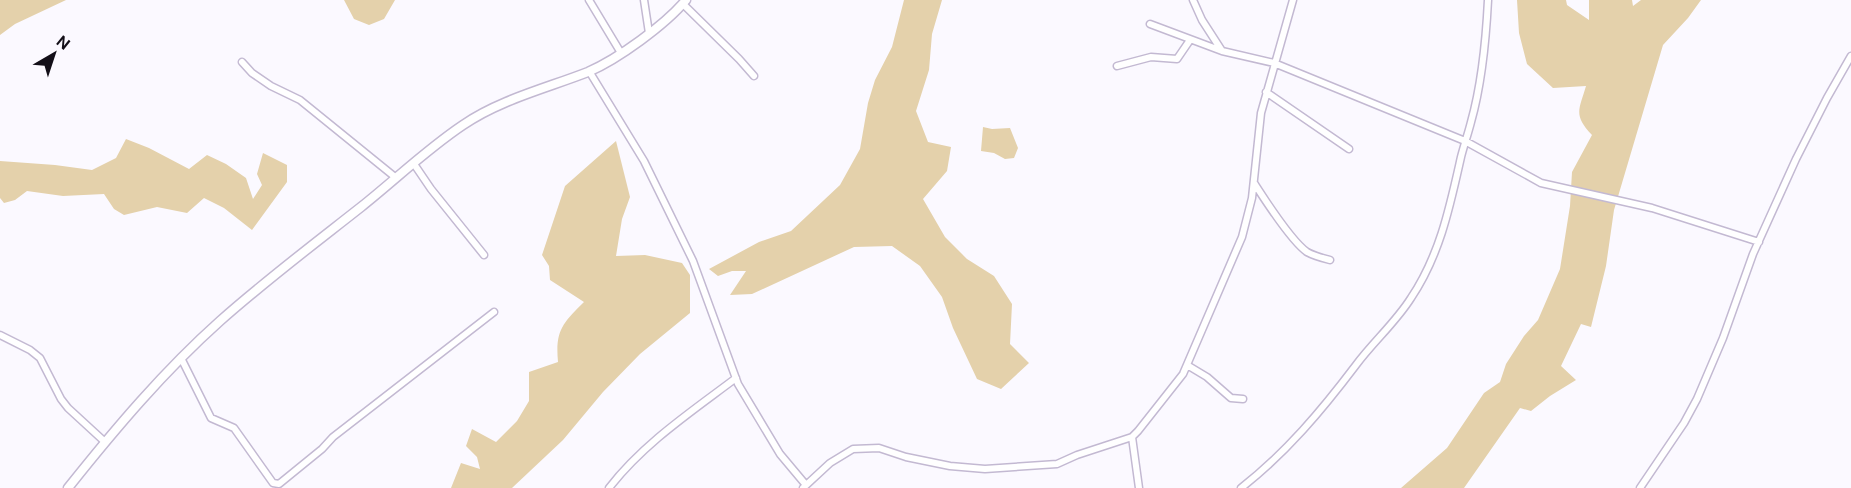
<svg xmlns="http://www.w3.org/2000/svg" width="1851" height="488" font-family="'DM Sans',sans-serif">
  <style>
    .green { fill: #e4d1ab }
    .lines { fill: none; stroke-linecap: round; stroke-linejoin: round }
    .street-casing { stroke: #c3b9d2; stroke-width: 9 }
    .secondary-casing { stroke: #c3b9d2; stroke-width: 11 }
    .street { stroke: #fff; stroke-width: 6 }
    .secondary { stroke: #fff; stroke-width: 8 }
  </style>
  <rect width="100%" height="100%" fill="#fbf9ff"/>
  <path class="green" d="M0,0H66L15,24L0,35Z
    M344,0H395L384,19L369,25L354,19Z
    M904,0H942L932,34L929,70L916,111L928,142L951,147L947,171L923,199L945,237L967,259L994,276L1012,304L1010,344L1029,363L1001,389L977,379L953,328L942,297L920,266L892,246L854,247L752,294L730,295L746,271H732L718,276L709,269L759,242L791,231L840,185L860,149L868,103L875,80L892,47Z
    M1517,0H1566L1567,5L1589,20V0H1632L1633,6L1641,0H1701L1688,18L1663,45L1614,210L1606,266L1591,327L1581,324L1561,366L1576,380L1550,396L1531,411L1520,408L1464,488H1401L1447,448L1484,393L1500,382L1506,364L1524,336L1538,320L1560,269L1570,206L1572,172L1592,135C1573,115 1579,110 1586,86L1553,88L1527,64L1519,33Z
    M983,127L992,129L1010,128L1018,148L1014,158L1005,159L994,153L981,151Z
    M126,139L149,148L189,169L207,155L226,164L246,178L253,199L262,185L257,174L263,153L287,165V182L252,230L224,208L204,198L187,213L157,207L124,215L114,209L104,194L63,196L27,191L15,200L4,203L0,198V161L55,165L92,170L116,158Z
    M616,141L630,197L622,219L616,256L645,255L682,263L690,275V313L640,354L603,392L563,440L512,488H451L461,463L480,469L477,457L466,446L472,429L496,442L517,421L529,401V372L558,362C555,330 563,323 584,302L550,280L549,266L542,255L565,186Z"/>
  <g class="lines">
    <defs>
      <path id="street" d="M589,0L621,53
        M644,0L649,33
        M1193,0L1202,20L1222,51L1274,63L1465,141L1541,183L1652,208L1759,242
        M683,4L739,59L754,76
        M1150,24L1222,51
        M242,62L252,73L271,86L300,100L395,177
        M1117,66L1151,57L1177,59L1190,40
        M589,71L644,161L693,261L738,384L780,454L806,485
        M1266,92L1349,149
        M414,164L431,189L484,255
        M1254,183C1265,200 1291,241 1307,252C1314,256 1322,258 1330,260
        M0,335L30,350L40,358L61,399L68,408L105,442
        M181,358L211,418L234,428L273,483L279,484L322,449L333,437L494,312
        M1187,365L1207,377L1231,398L1243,399
        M1132,437L1139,488
        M609,488C644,443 691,412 736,378
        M803,488L830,463L853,449L879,448L906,457L950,466L985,469L1057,464L1077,455L1132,437L1138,431L1183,374L1242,237L1252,198L1261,113L1293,0
        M1241,488C1286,453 1322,410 1356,365C1373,342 1396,322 1411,298C1440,255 1450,206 1461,157C1464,145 1468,134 1471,122C1482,83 1486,40 1488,0
        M1640,488L1684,423L1697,399L1723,338L1753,254L1796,159L1827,98L1851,56"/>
      <path id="secondary" d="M68,488C115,429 164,371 220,321C265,281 314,244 361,207C395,180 427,149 463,125C499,100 547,88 588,72C618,59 665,25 686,0"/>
    </defs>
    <use href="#street" class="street-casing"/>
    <use href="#secondary" class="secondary-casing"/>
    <use href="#street" class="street"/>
    <use href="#secondary" class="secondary"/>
  </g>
  <g transform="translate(54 54) rotate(39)" stroke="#fbf9ff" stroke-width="4.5" paint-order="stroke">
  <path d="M0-4.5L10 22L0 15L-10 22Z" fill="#130f18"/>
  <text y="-9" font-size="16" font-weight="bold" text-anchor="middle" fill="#130f18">N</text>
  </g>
</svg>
